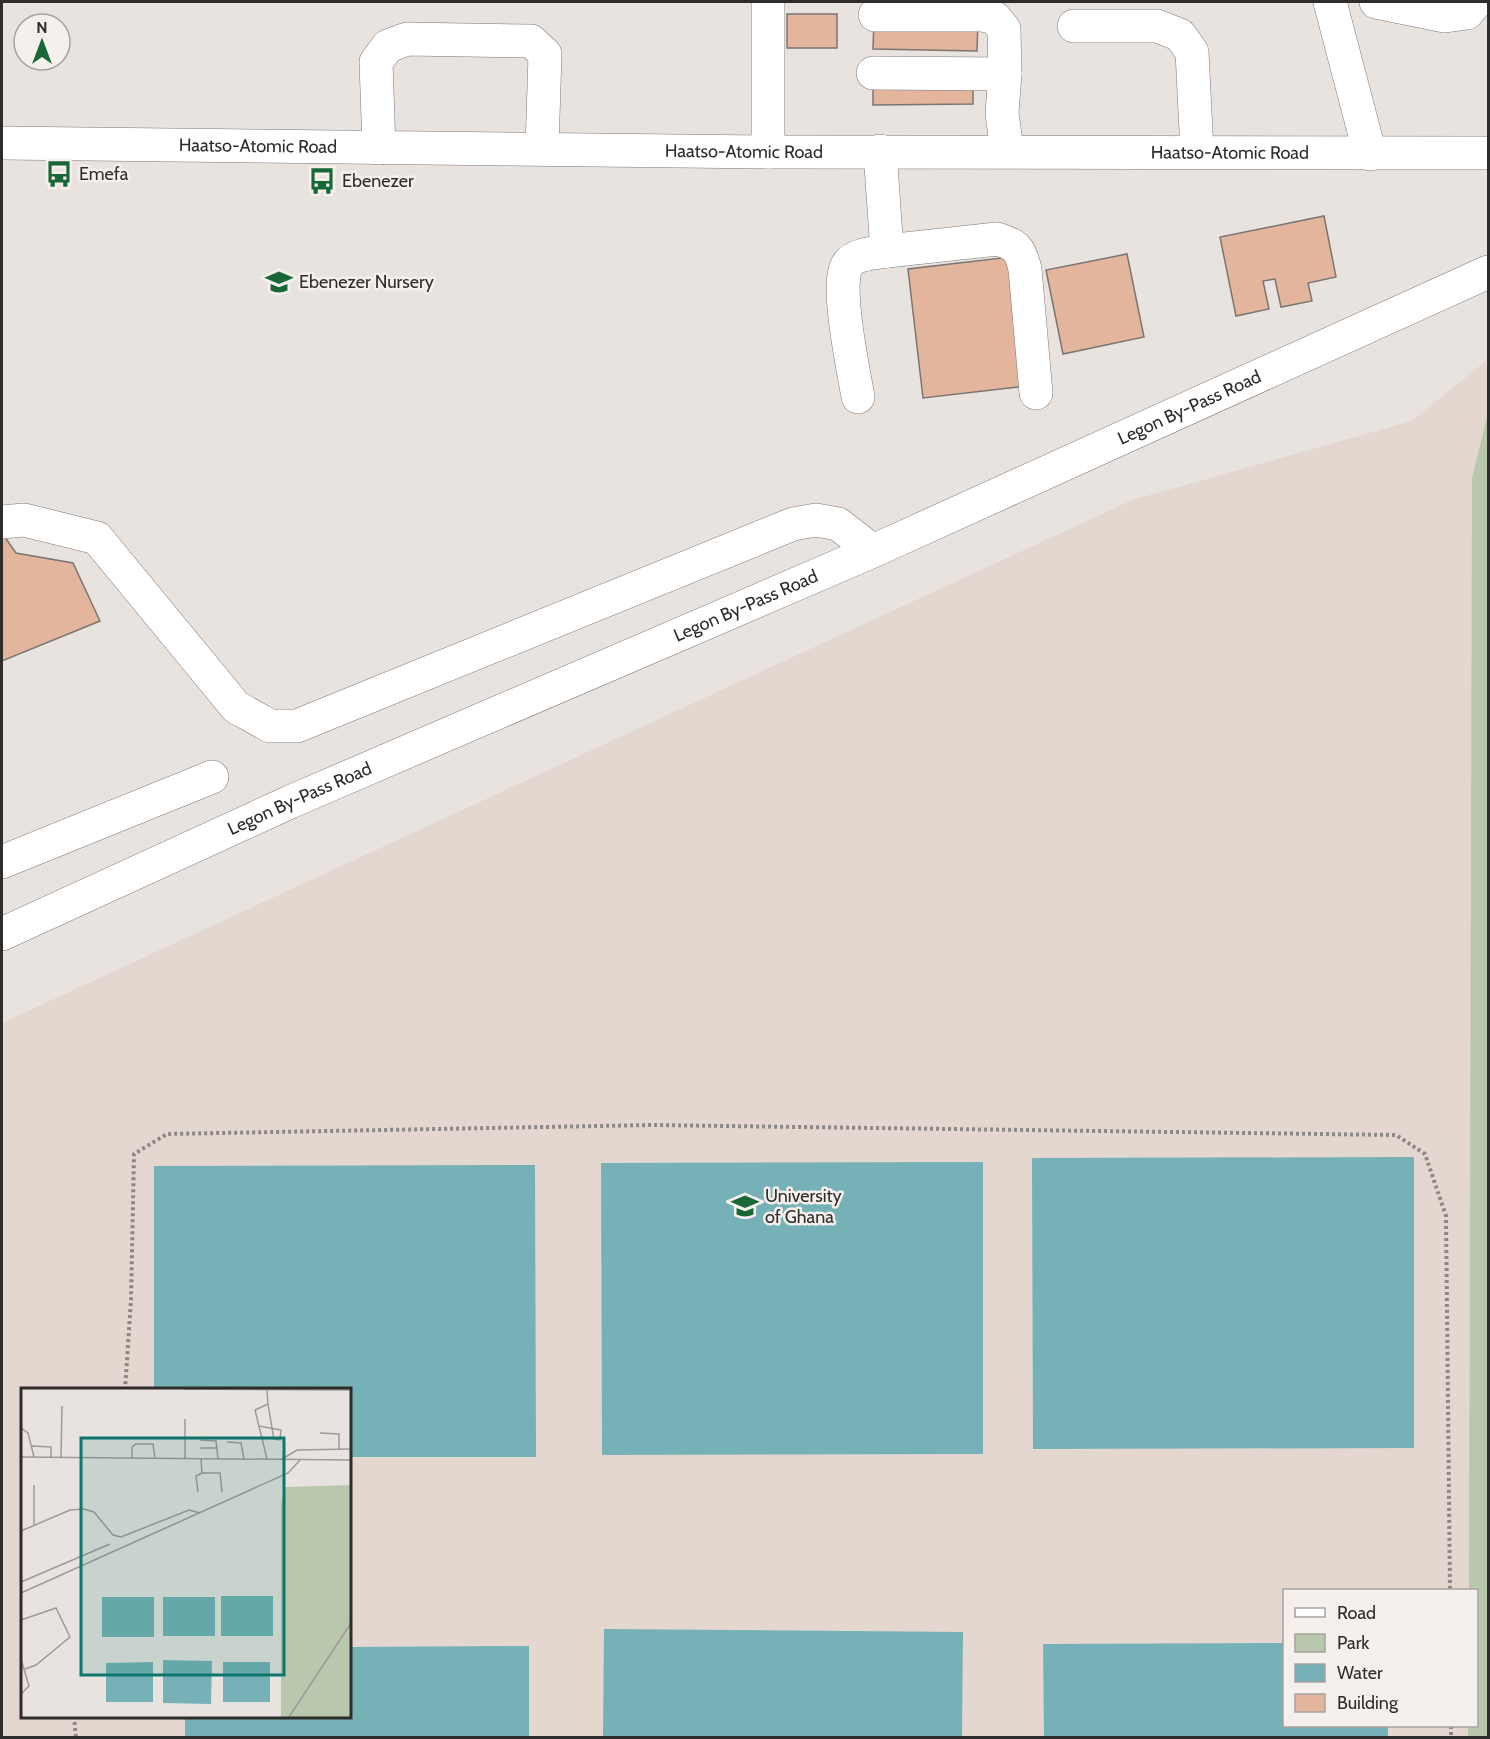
<svg xmlns="http://www.w3.org/2000/svg" width="1490" height="1739" font-family="Cabin,sans-serif">
  <style>
    .built { fill: #e4d7d0; fill-rule: evenodd }
    .green { fill: #b9c8ad }
    .water { fill: #75b1b6 }
    .building { fill: #e2b59c; stroke: #7a7573; stroke-width: 1.5 }
    .lines { fill: none; stroke-linecap: round; stroke-linejoin: round }
    .minor-casing { stroke: #7d7876; stroke-width: 34 }
    .major-casing { stroke: #7d7876; stroke-width: 34 }
    .path { stroke: #8c8886; stroke-width: 4; stroke-dasharray: 3 3; stroke-linecap: butt }
    .minor { stroke: #fff; stroke-width: 33 }
    .major { stroke: #fff; stroke-width: 33 }
    .labels { text-anchor: middle; stroke-width: 5; stroke-linejoin: round; paint-order: stroke }
    .street-label { font-size: 18px; fill: #2f2d2c; stroke: #f6f0ed }
    .poi-label { font-size: 18px; fill: #2f2d2c; stroke: #f6f0ed; text-anchor: start }
    .inset-road { fill: none; stroke: #9f9a98; stroke-width: 1.5 }
    .view { fill: #0f766e; fill-opacity: 0.15; stroke: #0f766e; stroke-width: 3 }
    .inset-edge { fill: none; stroke: #2f2d2c; stroke-width: 3 }
  </style>
  <rect width="100%" height="100%" fill="#e9e3e0"/>
  <path class="built" d="M1488,359V1737H2V1023L1132,500L1412,421ZM22,1390H350V1716H22ZM1284,1590H1476V1726H1284Z"/>
  <path class="green" d="M1488,413V1737L1468,1738V1726H1476V1590H1469L1472,478Z"/>
  <path class="water" d="M1414,1157V1448L1033,1449L1032,1158Z
    M983,1162V1454L602,1455L601,1163Z
    M535,1165L536,1457H350V1390L154,1389V1166Z
    M604,1629L963,1632L962,1737H603Z
    M1284,1643V1726H1388V1737H1044L1043,1644Z
    M529,1646V1737H185V1717L350,1716V1647Z"/>
  <path class="building" d="M787,14H837V48H787Z
    M874,19L978,21L977,51L873,49Z
    M873,85H973V104L873,105Z
    M1324,216L1336,277L1308,283L1312,301L1281,307L1275,279L1263,281L1269,309L1236,316L1220,237Z
    M1127,254L1144,337L1063,354L1046,270Z
    M1010,257L1026,386L923,398L908,269Z
    M2,533L16,553L73,563L100,621L2,661Z"/>
  <g class="lines">
    <defs>
      <g id="minor">
        <path d="M768,2V152"/>
        <path d="M1330,2L1370,154"/>
        <path d="M1376,2L1445,16L1467,13L1476,2"/>
        <path d="M875,15H982L995,18L1004,29L1005,74L1002,113L1007,151"/>
        <path d="M1074,26H1157L1180,35L1192,52L1197,151"/>
        <path d="M873,73L1005,74"/>
        <path d="M379,148L376,62L388,46L407,39L531,41L545,54L542,149"/>
        <path d="M880,151L887,251L997,239C1017,245 1020,249 1025,269L1036,393"/>
        <path d="M858,397C854,373 834,280 848,264C855,254 875,253 887,251"/>
        <path d="M2,522L24,520L97,538L236,707L270,726H297L793,524L816,520L838,524L873,551"/>
        <path d="M2,862L212,777"/>
        <path id="s1" d="M2,934L290,802L873,551L1488,272"/>
      </g>
      <g id="major">
        <path id="s2" d="M2,143L768,152L1488,153"/>
      </g>
    </defs>
    <use href="#minor" class="minor-casing"/>
    <use href="#major" class="major-casing"/>
    <path class="path" d="M125,1390L131,1300L134,1154L167,1134L652,1125L1396,1135L1425,1154L1446,1216L1450,1590
      M74,1716L76,1738
      M1451,1726V1738"/>
    <use href="#minor" class="minor"/>
    <use href="#major" class="major"/>
  </g>
  <defs>
    <symbol id="bus-bare" viewBox="-9 -9 18 18"><path d="M-5-6H5V4H4V6H2V4H-2V6H-4V4H-5ZM-3.5-4V0h7V-4ZM-3.5 1.2v1.5H-2V1.2ZM2 1.2v1.5H3.5V1.2Z" fill="#186736" stroke="#f6f0ed" stroke-width="2.5" paint-order="stroke"/></symbol>
    <symbol id="school-bare" viewBox="-9 -9 18 18"><path d="M0-5L7-2L0 1L-7-2ZM-4 1L0 2.5L4 1V4Q0 6-4 4Z" fill="#186736" stroke="#f6f0ed" stroke-width="2.5" paint-order="stroke"/></symbol>
    <symbol id="university-bare" viewBox="-9 -9 18 18"><path d="M0-5L7-2L0 1L-7-2ZM-4 1L0 2.5L4 1V4Q0 6-4 4Z" fill="#186736" stroke="#f6f0ed" stroke-width="2.5" paint-order="stroke"/></symbol>
  </defs>
  <g fill-rule="evenodd">
    <use href="#bus-bare" x="40" y="155" width="38" height="38"/>
    <use href="#bus-bare" x="303" y="162" width="38" height="38"/>
    <use href="#school-bare" x="260" y="263" width="38" height="38"/>
    <use href="#university-bare" x="726" y="1187" width="38" height="38"/>
  </g>
  <g class="labels">
    <g class="street-label">
      <text dy="6" stroke="none"><textPath href="#s2" startOffset="256">Haatso-Atomic Road</textPath></text>
      <text dy="6" stroke="none"><textPath href="#s2" startOffset="742">Haatso-Atomic Road</textPath></text>
      <text dy="6" stroke="none"><textPath href="#s2" startOffset="1228">Haatso-Atomic Road</textPath></text>
      <text dy="6" stroke="none"><textPath href="#s1" startOffset="1299">Legon By-Pass Road</textPath></text>
      <text dy="6" stroke="none"><textPath href="#s1" startOffset="813">Legon By-Pass Road</textPath></text>
      <text dy="6" stroke="none"><textPath href="#s1" startOffset="327">Legon By-Pass Road</textPath></text>
    </g>
    <g class="poi-label">
      <text x="79" y="180">Emefa</text>
      <text x="342" y="187">Ebenezer</text>
      <text x="299" y="288">Ebenezer Nursery</text>
      <text x="765" y="1202">University<tspan x="765" dy="21">of Ghana</tspan></text>
    </g>
  </g>
  <g transform="translate(21 1388)">
    <rect width="330" height="330" fill="#e9e3e0"/>
    <path d="M330,97V329H260V116L264,99Z" fill="#b9c8ad"/>
    <path d="M200,208H252V248H200ZM81,209H133V249H81ZM142,209H194V248H142ZM142,272L191,273L190,316L142,315ZM132,274V314H85V275ZM202,274H249V314H202Z" fill="#75b1b6"/>
    <path class="inset-road" d="M163,1L330,2M247,16L253,52M164,31V71M238,38L260,42L259,52L240,49M0,40L7,45L13,69M299,45L318,46V61M179,52L195,53L197,71M206,54L220,55L223,71M11,58L30,59V70M179,60H197M0,69L330,72M40,70L41,18M111,71V59L115,56H132L134,71M180,71L181,85H199L201,104M246,71L234,22L247,16L246,2M261,71L276,62L330,61M177,104L175,88L181,85M13,137V97M0,143L49,122L63,121L73,124L92,147L100,149L168,122L179,125M0,194L89,156M0,205L267,85L280,71M0,232L35,220L49,249L15,277L4,281M0,271L8,298L0,306M268,329L330,235"/>
    <path class="view" d="M60,50H263V287H60Z"/>
    <rect width="330" height="330" class="inset-edge"/>
  </g>
  <rect width="1490" height="1739" fill="none" stroke="#2f2d2c" stroke-width="6"/>
  <rect x="1283" y="1589" width="195" height="138" fill="#f6f0ed" stroke="#a6a2a0" stroke-width="1.5"/>
  <rect x="1295" y="1608" width="30" height="9" fill="#ffffff" stroke="#a6a2a0" stroke-width="1.5"/>
  <text x="1337" y="1619" font-size="18" fill="#2f2d2c">Road</text>
  <rect x="1295" y="1634" width="30" height="18" fill="#b9c8ad" stroke="#a6a2a0" stroke-width="1.5"/>
  <text x="1337" y="1649" font-size="18" fill="#2f2d2c">Park</text>
  <rect x="1295" y="1664" width="30" height="18" fill="#75b1b6" stroke="#a6a2a0" stroke-width="1.5"/>
  <text x="1337" y="1679" font-size="18" fill="#2f2d2c">Water</text>
  <rect x="1295" y="1694" width="30" height="18" fill="#e2b59c" stroke="#a6a2a0" stroke-width="1.5"/>
  <text x="1337" y="1709" font-size="18" fill="#2f2d2c">Building</text>
  <g transform="translate(42 42)"><circle r="28" fill="#f6f0ed" stroke="#a6a2a0" stroke-width="1.5"/>
  <path d="M0-4.5L10 22L0 15L-10 22Z" fill="#186736"/>
  <text y="-9" font-size="16" font-weight="bold" text-anchor="middle" fill="#2f2d2c">N</text>
  </g>
</svg>
